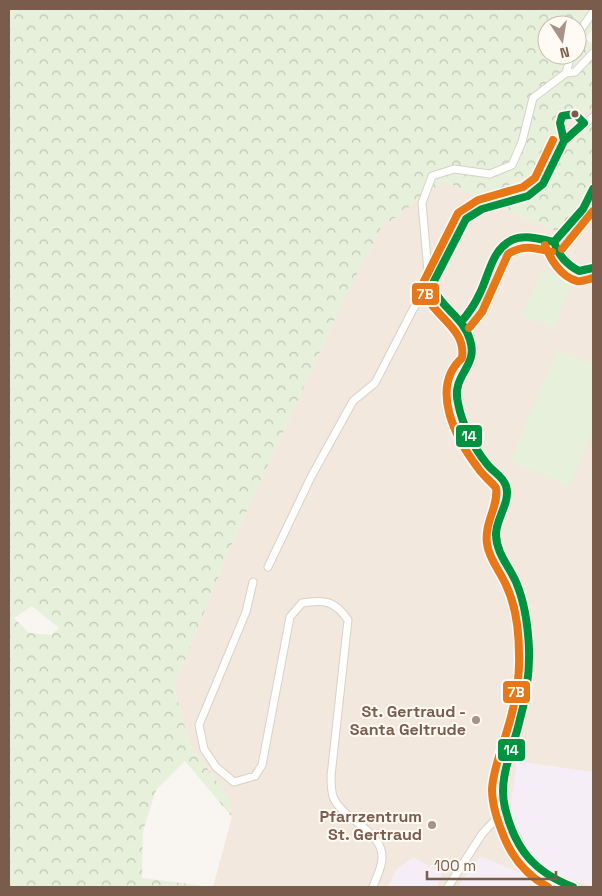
<svg xmlns="http://www.w3.org/2000/svg" width="602" height="896" font-family="'Space Grotesk',sans-serif">
  <style>
    .residential { fill: #f2e8de }
    .education { fill: #f6eef6 }
    .forest { fill: url(#forest-crowns); fill-rule: evenodd }
    .park { fill: #e7f0db }
    .lines { fill: none; stroke-linecap: round; stroke-linejoin: round }
    .minor-casing { stroke: #d7d1cb; stroke-width: 9 }
    .minor { stroke: #fefefd; stroke-width: 7 }
    .bus-1-casing { stroke: #fffaf3; stroke-width: 11 }
    .bus-2-casing { stroke: #fffaf3; stroke-width: 11 }
    .bus-1 { stroke: #00923f; stroke-width: 8 }
    .bus-2 { stroke: #e87817; stroke-width: 8 }
    .bus-dot { fill: #7a5c4d; stroke: #fffaf3; stroke-width: 2 }
    .poi-dot { fill: #a69286; stroke: #fffaf3; stroke-width: 2 }
    .labels { text-anchor: middle; stroke-width: 4; stroke-linejoin: round; paint-order: stroke }
    .poi-label { font-size: 16px; font-weight: bold; fill: #7a5c4d; stroke: #fffaf3; text-anchor: end }
    .line-badge { stroke: #fffaf3; stroke-width: 2 }
    .badge-label { font-size: 14px; text-anchor: middle; font-weight: bold; fill: #fff }
  </style>
  <defs>
    <pattern id="forest-crowns" width="20" height="18" patternUnits="userSpaceOnUse" patternTransform="scale(1.25)"><rect width="20" height="18" fill="#e7f0db"/><path d="M2 6a3 3 0 1 1 6 0M12 15a3 3 0 1 1 6 0" fill="none" stroke="#c0c6b4"/></pattern>
  </defs>
  <rect width="100%" height="100%" fill="#f9f5f0"/>
  <path class="residential" d="M593,108V117L564,141L560,123L562,116L575,111L583,114Z
    M444,181L571,238L593,205V887H213L232,817L228,797L189,743L174,687L231,546L345,297L381,228Z"/>
  <path class="education" d="M517,761L593,772V887L543,869L525,846L510,811Z
    M480,856L521,873L548,887H458Z
    M413,857L442,873L437,887H388L396,870Z"/>
  <path class="forest" d="M9,9H593V30L584,38L593,44V108L583,115L575,111L562,116L560,123L564,141L593,117V205L571,238L444,181L381,228L345,297L231,546L174,687L189,743L228,797L232,817L185,761L156,790L143,831L142,878L212,887H9ZM547,25H577V55H547ZM32,606L59,628L51,635L29,633L14,618Z"/>
  <path class="park" d="M542,270L573,283L554,328L522,316Z
    M557,349L593,364V429L570,486L510,461Z"/>
  <g class="lines">
    <defs>
      <path id="minor" d="M577,35L593,12
        M571,55L566,73L533,98L522,142L512,165L490,174L454,169L432,176L422,203L428,271L440,302L461,322L469,333L473,348L471,363L458,378L456,388L458,405L471,440L487,465L501,476L507,488L506,501L496,523L497,544L518,587L524,607L529,649L526,690L516,735L504,772L501,792L511,826L531,864L553,881L573,887
        M566,73L575,72L593,53
        M554,242L583,209L593,189
        M554,242C559,258 565,263 579,271L593,268
        M461,322C500,287 477,217 554,242
        M268,567L311,477L353,401L375,383L422,292L432,285L466,219L482,209L528,196L543,184L564,141L593,117
        M253,582L246,612L199,725L204,749L216,767L234,782L255,776L262,765L290,617L302,603C325,599 335,601 348,620L331,776C331,783 331,793 334,799C345,821 383,831 382,858C382,868 376,878 373,887
        M448,887L482,834L505,809"/>
    </defs>
    <use href="#minor" class="minor-casing"/>
    <use href="#minor" class="minor"/>
    <defs>
      <path id="bus-1" d="M575,114L584,123L564,141L560,123L562,116Z
        M554,242L583,209L593,189
        M554,242C559,256 566,264 579,271L593,268
        M432,285C441,309 463,316 470,340C479,367 451,374 458,403C462,424 473,447 487,464C493,472 503,476 506,486C511,502 496,518 496,534C496,553 509,566 516,582C525,603 528,626 529,649C530,675 525,702 518,727C511,754 498,780 505,808C515,849 534,872 573,887
        M432,285L466,219L482,209L528,196L543,184L564,141
        M461,322C469,313 475,304 480,293C489,275 492,249 512,240C524,234 541,239 554,242"/>
      <path id="bus-2" d="M545,245C550,259 561,277 577,281C582,282 588,279 593,278
        M562,249L593,211
        M469,328L482,312L508,254C523,244 536,248 552,252
        M548,887C528,876 513,859 504,837C498,822 492,806 492,789C493,770 501,752 506,734C514,709 520,682 519,655C519,632 516,606 506,585C500,571 489,559 487,544C484,522 499,506 496,488C491,481 483,476 478,468C456,439 429,388 462,358C467,326 428,315 422,285L458,213L478,200L523,187L535,178L553,140"/>
    </defs>
    <use href="#bus-1" class="bus-1-casing"/>
    <use href="#bus-2" class="bus-2-casing"/>
    <use href="#bus-1" class="bus-1"/>
    <use href="#bus-2" class="bus-2"/>
  </g>
  <circle class="bus-dot" cx="575" cy="114" r="4.5"/>
  <g class="poi-dot">
    <circle cx="476" cy="720" r="5"/>
    <circle cx="432" cy="825" r="5"/>
  </g>
  <g class="labels">
    <g class="poi-label">
      <text x="466" y="717">St. Gertraud -<tspan x="466" dy="18">Santa Geltrude</tspan></text>
      <text x="422" y="822">Pfarrzentrum<tspan x="422" dy="18">St. Gertraud</tspan></text>
    </g>
  </g>
  <g class="line-badge">
    <rect x="411" y="282" width="29" height="24" rx="5" fill="#e87817"/>
    <rect x="455" y="424" width="28" height="24" rx="5" fill="#00923f"/>
    <rect x="502" y="680" width="29" height="24" rx="5" fill="#e87817"/>
    <rect x="497" y="738" width="29" height="24" rx="5" fill="#00923f"/>
  </g>
  <g class="badge-label">
    <text x="425" y="299">7B</text>
    <text x="469" y="441">14</text>
    <text x="516" y="697">7B</text>
    <text x="511" y="755">14</text>
  </g>
  <rect width="602" height="896" fill="none" stroke="#7a5c4d" stroke-width="20"/>
  <g transform="translate(562 40) rotate(168)"><circle r="24" fill="#fffaf3" stroke="#cabbb1"/>
  <path d="M0-4L9 19L0 12L-9 19Z" fill="#a69286"/>
  <text y="-8" font-size="14" font-weight="bold" text-anchor="middle" fill="#7a5c4d">N</text>
  </g>
  <path d="M427 871v8h129v-8" fill="none" stroke="#7a5c4d" stroke-width="2.5"/>
  <text x="434" y="871" font-size="15" fill="#7a5c4d" stroke="#fffaf3" stroke-width="4" paint-order="stroke">100 m</text>
</svg>
